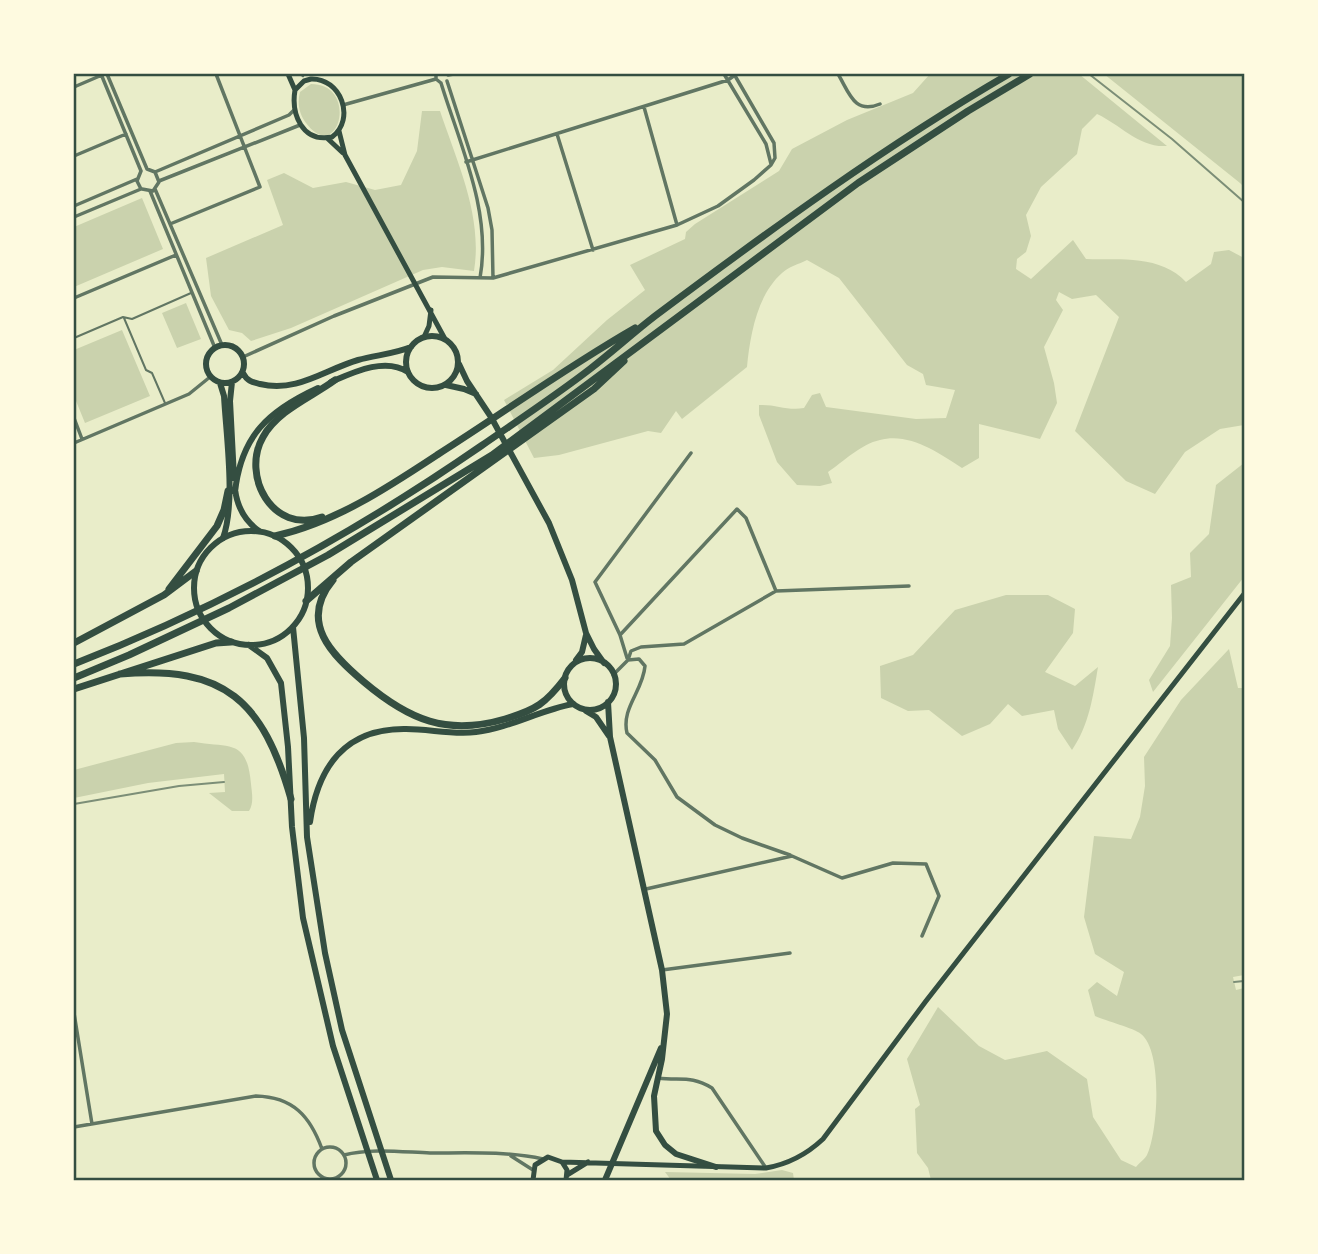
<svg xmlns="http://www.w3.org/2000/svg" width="1318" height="1254" font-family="'Nunito Sans',sans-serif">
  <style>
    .green { fill: #cad2ad }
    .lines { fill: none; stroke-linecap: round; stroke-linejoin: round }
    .service { stroke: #617663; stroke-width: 2 }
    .pedestrian { stroke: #617663; stroke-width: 2.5 }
    .minor { stroke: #617663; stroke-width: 3.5 }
    .secondary { stroke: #344e41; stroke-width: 5 }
    .primary { stroke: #344e41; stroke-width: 6 }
    .trunk { stroke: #344e41; stroke-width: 6 }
    .motorway { stroke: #344e41; stroke-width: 7 }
    .rail { stroke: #7c8e77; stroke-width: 2 }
    .neatline { fill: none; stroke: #344e41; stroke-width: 2.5 }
  </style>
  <rect width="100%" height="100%" fill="#e9edc9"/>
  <path class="green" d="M930,74H1079L1167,146C1139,148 1121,125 1097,114L1082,129L1077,154L1041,187L1026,215L1031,236L1026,252L1017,259L1016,269L1031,279L1073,240L1086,259C1121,260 1161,255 1186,282L1211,264L1214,252L1229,250L1244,258V425L1220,429L1185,452L1155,494L1126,481L1075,431L1119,317L1096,295L1072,299L1059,292L1056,300L1063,310L1044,347L1054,383L1057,403L1040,439L979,424V458L962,468C939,453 909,432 880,440C861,444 843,462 828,472L832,483L820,486L797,485L777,462L759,415V405C776,404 787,411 804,408L812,395L820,393L826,407L916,419L946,418L955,390L926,385L923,374L907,365L839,278L807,260C799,264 788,267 782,273C757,295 750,336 747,367L682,419L676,411L661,433L648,431L559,455L534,458L504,400L553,370L607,320L645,290L630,265L685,239L686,232L695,224L779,171L792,149L847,120L913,93Z
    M1104,74H1244V187L1240,183Z
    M311,84C360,84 338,166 306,123C299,114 297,103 300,92Z
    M422,111H440C457,162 483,216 474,271L442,267L423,270L291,328L251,341L242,333L229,330L211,296L206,258L283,225L267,180L284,173L313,188L346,182L375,190L401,185L417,151Z
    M142,198L163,249L74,287V227Z
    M186,303L201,339L177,348L162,313Z
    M122,330L150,396L85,423L74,396V350Z
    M1244,463V577L1153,692L1149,680L1170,646L1172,618L1171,585L1191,577L1190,553L1209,534L1216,485Z
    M1006,595H1048L1075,609L1073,633L1045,672L1075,686L1098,667C1093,697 1089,725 1072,750L1058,729L1054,710L1022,716L1008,704L990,724L962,736L929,710L908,711L881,698L880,666L913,655L955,610Z
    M1229,649L1238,688H1244V975L1233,977L1236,990L1244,988V1180H931L928,1168L917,1153L915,1109L920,1105L907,1059L938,1007L979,1046L1005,1060L1047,1051L1087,1079L1093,1117L1121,1160L1136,1167C1139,1163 1145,1159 1147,1155C1158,1132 1163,1051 1141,1034C1134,1028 1106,1021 1095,1016L1088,990L1097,982L1117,996L1124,972L1095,954L1084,917L1094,836L1131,839L1140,817L1145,786L1144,757L1181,700Z
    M194,742C231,748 247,739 251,784C252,794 254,803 249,811H232L209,793L225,792L224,774L148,783L74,798V770L176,743Z
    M782,1170L793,1173L794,1180H671L665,1172L755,1174Z"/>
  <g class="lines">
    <path class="service" d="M124,318L146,370L152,373L165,403
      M74,338L123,317L132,319L191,293"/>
    <path class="pedestrian" d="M301,74L303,76"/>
    <path class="minor" d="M101,74L141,171
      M107,74L147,169
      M436,74V79L441,83
      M724,74L766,144L771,164
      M838,74C849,92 854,115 880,104
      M448,75L454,74
      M447,81L488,208L492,230L493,278
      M441,83C460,145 492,212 480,278
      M74,87L102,75
      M343,105L436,79
      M644,107L677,225
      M557,134L593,250
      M74,156L126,134
      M466,162L728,80L735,75
      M155,172L289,115L294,110
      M159,181L300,125
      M141,189L137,181L141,171
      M142,189L153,191L159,182L155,172L147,169
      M155,189L222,345
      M150,191L215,348
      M74,206L137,179
      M74,217L141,189
      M170,224L260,187L216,74
      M74,298L176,255
      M243,357L334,316L433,277L493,278L677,225L718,206L754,180L771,165L775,158L774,143L734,74
      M74,418L82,439
      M74,443L189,394L210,377
      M620,635L737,509L746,518L776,591
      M627,658L620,635L595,582L691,453
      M628,660L639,659L645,666C643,691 621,708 627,733L655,760L677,797L715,825L742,838L790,855
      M613,675L628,660L631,651L641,647L684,644L776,591L909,586
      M646,889L792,856L842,878L893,863L926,864L939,896L922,936
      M662,970L790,953
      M74,1013L92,1124
      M658,1078C680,1081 691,1075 712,1088L766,1168
      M74,1127L256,1096C293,1097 310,1116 322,1149
      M314 1163a16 16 0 1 1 32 0a16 16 0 1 1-32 0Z
      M344,1155C371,1148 402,1152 430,1153C467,1153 506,1151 543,1159
      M511,1156L533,1170"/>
    <path class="secondary" d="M288,74L295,90
      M311,79C341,78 356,119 332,137C302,143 291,114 295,90L304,81Z
      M339,131L345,155L445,339
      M327,138L343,153
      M424,337L429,326L431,310
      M562,1162L766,1168C789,1164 806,1155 823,1139L926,1001L1244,594
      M567,1175L588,1162
      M533,1180L535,1165L548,1157L562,1162L567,1170L566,1180"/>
    <path class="primary" d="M406 362a26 26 0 1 1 52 0a26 26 0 1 1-52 0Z
      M206 364a19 19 0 1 1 38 0a19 19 0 1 1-38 0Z
      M459,364L467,381L491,417L549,523L572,580L586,633L594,649L604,663
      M243,373C247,381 252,382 260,384C297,393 324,370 358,360C376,355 394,354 411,347
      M232,382L230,401L234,478
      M331,382C354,372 385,357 408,372
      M220,383L224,396C226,434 236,503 223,538
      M446,385L464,389L476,394
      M235,489C237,506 245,521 259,531
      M235,492C241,436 268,411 318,388
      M564 684a26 26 0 1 1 52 0a26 26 0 1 1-52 0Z
      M576,660L582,652L586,635
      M608,702L610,737L662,970L667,1014L662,1059L654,1096L656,1131L665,1145L676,1154L716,1167
      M586,711L596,717L609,736
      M605,1180L661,1048"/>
    <path class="trunk" d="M194 588a57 57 0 1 1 114 0a57 57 0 1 1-114 0Z
      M293,627L304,738L307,837L325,953L342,1030L391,1180
      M249,645L267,658L281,683L288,747L292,827L303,918L333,1046L377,1180
      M310,822C318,766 346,728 406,729C430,729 452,735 476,732C510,728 540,710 573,704"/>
    <path class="motorway" d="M322,517C272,535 241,475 263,437C278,410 312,397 335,380
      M275,536C334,523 387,488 437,455C503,413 567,367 635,328
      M333,580C298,622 332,655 364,682C409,720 447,736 505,719C536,710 546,703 565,678
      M169,589L217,526L224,510L228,491
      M306,601L351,562L594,389L624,361
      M74,643L164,595L196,571
      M74,664C217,608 354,534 481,446C517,421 555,396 590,369C612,352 633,333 655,316C770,230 885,146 1009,74
      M120,674C225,665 263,701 291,799
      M74,678L129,655L229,608L328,555L492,455L858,183L968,111L1030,74
      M74,689L216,643L231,642"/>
    <path class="rail" d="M1089,74L1172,139L1244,202
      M74,804L179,786L224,782
      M1234,982L1244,981"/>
  </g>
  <rect width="1318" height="1254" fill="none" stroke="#fefae0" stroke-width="150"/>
  <rect x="75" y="75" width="1168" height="1104" class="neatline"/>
</svg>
